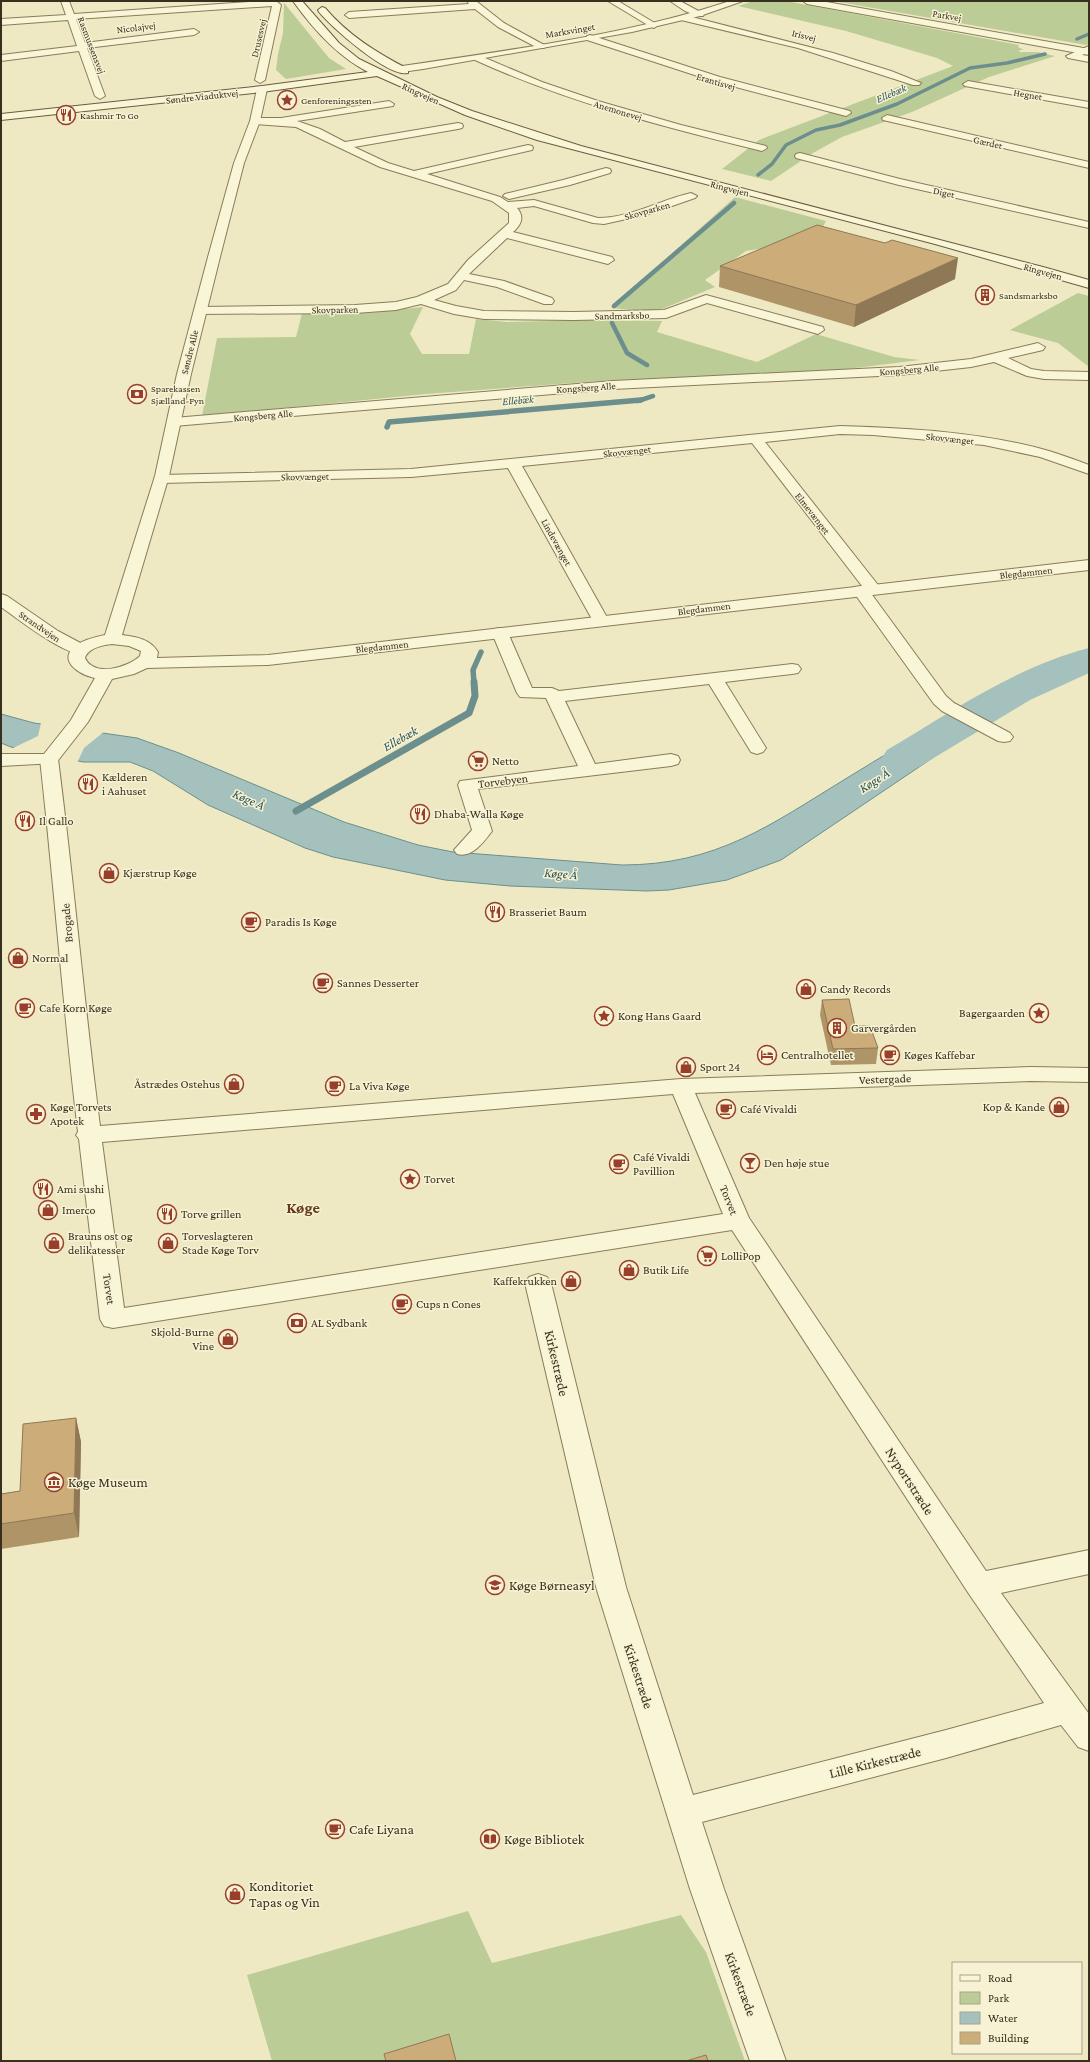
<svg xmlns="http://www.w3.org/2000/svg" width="1090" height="2062" font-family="'Crimson Pro',serif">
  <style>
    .green { fill: #bccc97 }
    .water { fill: #a5c1be; stroke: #6c8f8d }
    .pier { fill: #eee9c3 }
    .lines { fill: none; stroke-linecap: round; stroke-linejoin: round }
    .stream-far3 { stroke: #6c8f8d; stroke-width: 3.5 }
    .stream-far2 { stroke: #6c8f8d; stroke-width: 4.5 }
    .stream-far1 { stroke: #6c8f8d; stroke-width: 5.5 }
    .stream { stroke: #6c8f8d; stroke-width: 7 }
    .river { fill: #a5c1be; fill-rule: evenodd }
    .minor-casing { stroke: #897c5a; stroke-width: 2 }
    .tertiary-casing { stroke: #897c5a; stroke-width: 2 }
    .secondary-casing { stroke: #6a5c3d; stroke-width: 2 }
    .minor { fill: #f9f5d7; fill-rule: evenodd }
    .tertiary { fill: #f9f5d7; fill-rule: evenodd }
    .secondary { fill: #f9f5d7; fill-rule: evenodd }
    .wall { fill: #af9468 }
    .shaded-wall { fill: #8f7855 }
    .building { fill: #ccac79; stroke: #8f7855 }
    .labels { text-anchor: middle; stroke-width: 3; stroke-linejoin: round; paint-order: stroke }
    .far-street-label { font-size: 10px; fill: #38301e; stroke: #f6f2d3 }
    .far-poi-label { font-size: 10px; fill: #38301e; stroke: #f6f2d3; text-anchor: start }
    .far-water-label { font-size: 11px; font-style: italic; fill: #2d5358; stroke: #f6f2d3 }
    .poi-label { font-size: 12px; fill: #38301e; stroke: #f6f2d3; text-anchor: start }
    .street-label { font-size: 12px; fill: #38301e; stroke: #f6f2d3 }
    .water-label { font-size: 13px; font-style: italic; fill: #2d5358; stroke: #f6f2d3 }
    .near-street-label { font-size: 14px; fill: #38301e; stroke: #f6f2d3 }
    .near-poi-label { font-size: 14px; fill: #38301e; stroke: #f6f2d3; text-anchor: start }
    .district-label { font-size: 16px; font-weight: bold; fill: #653a1d; stroke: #f6f2d3 }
  </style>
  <rect width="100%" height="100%" fill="#eee9c3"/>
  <path class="green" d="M753,1H786L1019,45L1018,47L1024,50H1020L1019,52H1038L1055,56L989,77L912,112L842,137L813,153L771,181L722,169L759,140L953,66L937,58L846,31L738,6Z
    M833,1H1089V44L1086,45Z
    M284,3L329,58L346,69L286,79L276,70L278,54L283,33Z
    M735,197L826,221L816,239L746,251L705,280L715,287L655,312L611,308Z
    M1078,293L1089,296V367L1058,343L1010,330Z
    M423,307L410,334L422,354H469L476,319L507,322L598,320L662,321L657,332L757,362L816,334L894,357L920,360L839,370L600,381L426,394L202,416L217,338L296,337L302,313H367Z
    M468,1911L492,1963L681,1915L706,1952L745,2061H272L247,1975Z"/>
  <path class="water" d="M1,714L34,723L137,738L179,753L344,822L418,845L453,852L622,865C717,865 770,825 847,778C881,757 915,737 948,716L974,730L781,860L727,880L669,890L647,891L510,886L445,880L333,857L305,848L208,805L153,771L130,762H83L11,747L1,743Z"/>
  <path class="pier" d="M41,723L78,727L105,731L84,748L77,763L11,749L38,736Z"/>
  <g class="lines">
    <path class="stream-far3" d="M1077,39L1089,34
      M758,175L772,164L786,145L816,130L840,125L897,104L970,68L1007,63L1045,54"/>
    <path class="stream-far2" d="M614,306L734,203
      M612,323L627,353L647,365
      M638,401L653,396"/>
    <path class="stream-far1" d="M387,427L389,422L641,400
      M474,683L473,670L481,652"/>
    <path class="stream" d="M296,811L469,713L475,696L474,682"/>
    <path class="river" d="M1089,648V673L1030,700L917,768L902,772L887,768L881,759L887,750C951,712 1015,667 1089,648Z"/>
    <defs>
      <path id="minor" d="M61,1H69L74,14L265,1H276L281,5L265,80L260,83L255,80L272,6L76,19L85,43L194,29L199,32L194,35L87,48L105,96L100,99L95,96L79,51L1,61V55L77,46L68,20L1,25V19L66,15Z
        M467,1H476L504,23L546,46L544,48H538L498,27L475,9L349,18L345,15L349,12L469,4Z
        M608,1H618L658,25L654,28L651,27Z
        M670,1H680L704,14L703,16H697L685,11Z
        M684,15L833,53L891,71L921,83L919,85H913L798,48L681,20L680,18Z
        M590,35L720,77L850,111L851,113L846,116L713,81L587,40V36Z
        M1089,46V52L1082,55L1089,56V62L1068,58L1066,56Z
        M478,55L542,82L598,101L681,125L766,146L767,148L762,151C664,127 567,102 475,60L473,58Z
        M968,81L1089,102V108L965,86L963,84Z
        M389,101L394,104L393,106L297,121L320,129L345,142L458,123L462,124L463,126L462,128L458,129L354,147L388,163L414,171L528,145L532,146L533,148L532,150L427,174L500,197L508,202L534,200L598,218C630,218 660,200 691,193L697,196L695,198L649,214L604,224L593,223L534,206L517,208C525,217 521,225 513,232L612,257L614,260L608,264L507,238L469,274L504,281L552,298L554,301L552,304H544L497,287L464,280L456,290L434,300L456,306L484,311L574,312L664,310L706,295L823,327L824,330L818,334L707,303L666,318L574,320L484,319L454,314L421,304L396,310L355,313L196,314L194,311L196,308L200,307L355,305L396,302L417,297L448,284L468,260L509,223V213L492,201L380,167L296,127L255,124L250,121L255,118H281Z
        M887,115L1089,162V168L883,120L882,118Z
        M800,153L900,179L1089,222V228L899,185L796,158L795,156L796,154Z
        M606,168L610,169L611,171L610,173L570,185L509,199L503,196L505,194L563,180Z
        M1038,343L1045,347L1043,350L1008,358L1031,369L1044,371L1089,372V380L1044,379L1027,376L994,362L971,367L899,375L613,389L174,426L169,425L167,422L169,419L174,418L613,381L899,367L971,359Z
        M840,426C908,428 983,432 1049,451C1062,455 1076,460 1089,465V474L1040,457L984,445L873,435L840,434L765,442L878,585L880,588L878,591L870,592L946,696L954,703L1010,733L1013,737L1010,741L1004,742L998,741L942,711L934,704L852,590L854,587L862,586L752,443L522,466L609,621L607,625L601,626L595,625L593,621L508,468L411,477L161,483L156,482L154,479L156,476L161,475L411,469Z
        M1,594L7,596L58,631L86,646L89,650L86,654C67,658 18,619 1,607Z
        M500,628L506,629L508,633L532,688H552L559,691L792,664L798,665L801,669L798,673L792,674L725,682L766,748L763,752L757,754L751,752L709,684L565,701L595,764L671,754L678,756L680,760L678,764L671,766L478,789L492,831C483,843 472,858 457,854L454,850L472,830L458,785L460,781L578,766L546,698L520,697L517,693L492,633L494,629Z
        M49,753L56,755L58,759C74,881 84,1004 100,1126L681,1079L1031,1067L1089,1068V1082L1031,1081L695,1093L749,1218L986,1571L1089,1550V1574L1001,1593L1089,1714V1751L1078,1747L1061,1725L946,1758L702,1822L724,1889L786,2061H750L690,1889L596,1587L525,1283L529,1277L538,1274L547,1277L551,1283L626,1587L693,1795L946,1730L1044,1703L969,1594L732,1230L113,1328L104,1326L100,1319L79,1139L76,1135L78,1132C63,1008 54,883 40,759L42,755ZM673,1094L723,1214L124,1308L102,1142Z"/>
      <path id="tertiary" d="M730,1H743L700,16L632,32L423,69L402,72L397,69L402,66C509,50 628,35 730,1Z
        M803,1H821L1089,49V55L807,4Z
        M262,86L267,89L260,121L244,163L220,257L191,374L169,476L122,635C137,637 150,639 158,652L157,658L268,655L1089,560V570L268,665L147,668L134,674L112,679L88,722L56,763L1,766V754H44L71,720L95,678C80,675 57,661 75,646C83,640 95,637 105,635L155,476L177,374L208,257L234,163L250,121L257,89ZM112,644L129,646L141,651L140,656C129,667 94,678 85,658C88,648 103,645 112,644Z"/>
      <path id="secondary" d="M293,1H302L339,43L359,59L437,97L472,111L581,146L1043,267L1089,280V288L935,244L537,140L465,115L377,76L262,92L1,120V114L262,86L368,72C337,56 313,29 293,1Z
        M322,7L325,8C348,35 377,53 408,69V73C389,78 331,27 319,12L318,10Z"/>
    </defs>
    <use href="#minor" class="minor-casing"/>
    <use href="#tertiary" class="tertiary-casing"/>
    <use href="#secondary" class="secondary-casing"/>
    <use href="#minor" class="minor"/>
    <use href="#tertiary" class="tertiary"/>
    <use href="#secondary" class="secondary"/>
  </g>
  <path class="wall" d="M720,266L955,279L854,327L719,287Z
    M822,1000L855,1026L878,1048L876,1064L831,1065L820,1015Z
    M76,1418L81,1442L79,1537L1,1549V1494L20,1491Z"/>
  <path class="shaded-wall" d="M958,258L955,279L854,327L856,305Z
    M76,1418L81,1442L79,1537L74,1513Z"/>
  <path class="building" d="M817,225L885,243L892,240L958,258L856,305L720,266Z
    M849,999L855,1026H870L878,1048L833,1049L822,1000Z
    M76,1418L74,1513L1,1524V1494L20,1491L23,1424Z
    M449,2034L456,2061H386L384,2054Z
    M706,2055L708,2061H686Z"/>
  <defs>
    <symbol id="sight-ring" viewBox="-11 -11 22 22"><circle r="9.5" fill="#f6f2d3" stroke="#983e2a" stroke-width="1.5"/><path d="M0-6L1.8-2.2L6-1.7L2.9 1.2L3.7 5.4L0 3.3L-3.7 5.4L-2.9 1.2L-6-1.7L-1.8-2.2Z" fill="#983e2a"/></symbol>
    <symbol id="restaurant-ring" viewBox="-11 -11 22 22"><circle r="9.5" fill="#f6f2d3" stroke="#983e2a" stroke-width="1.5"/><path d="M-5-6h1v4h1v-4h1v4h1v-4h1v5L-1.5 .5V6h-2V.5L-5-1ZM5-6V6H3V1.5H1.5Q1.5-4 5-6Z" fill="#983e2a"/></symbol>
    <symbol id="building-ring" viewBox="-11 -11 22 22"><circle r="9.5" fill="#f6f2d3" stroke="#983e2a" stroke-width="1.5"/><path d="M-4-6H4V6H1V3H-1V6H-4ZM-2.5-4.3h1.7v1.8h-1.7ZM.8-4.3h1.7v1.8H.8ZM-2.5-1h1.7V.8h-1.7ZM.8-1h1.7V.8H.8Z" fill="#983e2a"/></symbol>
    <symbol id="bank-ring" viewBox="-11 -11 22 22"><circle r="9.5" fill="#f6f2d3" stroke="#983e2a" stroke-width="1.5"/><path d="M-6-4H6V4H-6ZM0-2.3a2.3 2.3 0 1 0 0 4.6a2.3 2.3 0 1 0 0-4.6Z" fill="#983e2a"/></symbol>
    <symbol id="supermarket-ring" viewBox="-11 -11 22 22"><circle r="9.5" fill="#f6f2d3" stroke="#983e2a" stroke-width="1.5"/><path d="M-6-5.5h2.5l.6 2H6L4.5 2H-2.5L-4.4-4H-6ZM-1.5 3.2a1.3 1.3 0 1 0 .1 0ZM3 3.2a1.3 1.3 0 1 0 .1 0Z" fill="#983e2a"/></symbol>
    <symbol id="shop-ring" viewBox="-11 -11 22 22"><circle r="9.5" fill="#f6f2d3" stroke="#983e2a" stroke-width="1.5"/><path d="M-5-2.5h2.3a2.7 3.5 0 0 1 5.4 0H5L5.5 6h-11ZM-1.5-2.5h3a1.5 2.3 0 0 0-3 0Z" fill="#983e2a"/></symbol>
    <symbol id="cafe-ring" viewBox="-11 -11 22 22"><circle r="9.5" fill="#f6f2d3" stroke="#983e2a" stroke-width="1.5"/><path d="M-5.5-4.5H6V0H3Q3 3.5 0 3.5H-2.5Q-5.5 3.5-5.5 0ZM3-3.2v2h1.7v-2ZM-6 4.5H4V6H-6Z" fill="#983e2a"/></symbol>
    <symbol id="hotel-ring" viewBox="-11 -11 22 22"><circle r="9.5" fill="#f6f2d3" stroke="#983e2a" stroke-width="1.5"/><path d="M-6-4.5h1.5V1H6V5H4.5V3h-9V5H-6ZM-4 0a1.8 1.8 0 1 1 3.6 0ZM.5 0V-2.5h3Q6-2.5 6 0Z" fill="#983e2a"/></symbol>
    <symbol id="pharmacy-ring" viewBox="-11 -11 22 22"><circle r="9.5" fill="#f6f2d3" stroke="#983e2a" stroke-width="1.5"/><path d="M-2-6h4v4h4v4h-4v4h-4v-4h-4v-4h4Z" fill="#983e2a"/></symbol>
    <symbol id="bar-ring" viewBox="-11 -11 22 22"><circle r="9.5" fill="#f6f2d3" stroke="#983e2a" stroke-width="1.5"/><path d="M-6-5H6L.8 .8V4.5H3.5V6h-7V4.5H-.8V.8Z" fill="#983e2a"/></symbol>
    <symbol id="museum-ring" viewBox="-11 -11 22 22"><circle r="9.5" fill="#f6f2d3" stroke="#983e2a" stroke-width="1.5"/><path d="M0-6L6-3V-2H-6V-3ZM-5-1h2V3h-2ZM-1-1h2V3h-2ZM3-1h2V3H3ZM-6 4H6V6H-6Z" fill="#983e2a"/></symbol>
    <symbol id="school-ring" viewBox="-11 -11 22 22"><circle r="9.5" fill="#f6f2d3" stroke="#983e2a" stroke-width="1.5"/><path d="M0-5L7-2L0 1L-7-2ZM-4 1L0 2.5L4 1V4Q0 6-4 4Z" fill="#983e2a"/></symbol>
    <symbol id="library-ring" viewBox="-11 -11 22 22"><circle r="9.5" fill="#f6f2d3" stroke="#983e2a" stroke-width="1.5"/><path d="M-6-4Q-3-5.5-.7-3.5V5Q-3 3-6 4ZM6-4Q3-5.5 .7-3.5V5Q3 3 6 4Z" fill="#983e2a"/></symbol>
  </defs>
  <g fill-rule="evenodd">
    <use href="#sight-ring" x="276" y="89" width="22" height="22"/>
    <use href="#restaurant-ring" x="55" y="104" width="22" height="22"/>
    <use href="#building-ring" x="974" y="284" width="22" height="22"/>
    <use href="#bank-ring" x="126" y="383" width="22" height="22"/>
    <use href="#supermarket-ring" x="467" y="750" width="22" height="22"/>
    <use href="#restaurant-ring" x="77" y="773" width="22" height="22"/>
    <use href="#restaurant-ring" x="409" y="803" width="22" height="22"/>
    <use href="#restaurant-ring" x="14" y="810" width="22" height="22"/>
    <use href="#shop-ring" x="98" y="862" width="22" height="22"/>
    <use href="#restaurant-ring" x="484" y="901" width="22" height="22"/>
    <use href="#cafe-ring" x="240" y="911" width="22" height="22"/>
    <use href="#shop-ring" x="7" y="947" width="22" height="22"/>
    <use href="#cafe-ring" x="312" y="972" width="22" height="22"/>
    <use href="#shop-ring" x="795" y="978" width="22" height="22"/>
    <use href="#cafe-ring" x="14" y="997" width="22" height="22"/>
    <use href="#sight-ring" x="1028" y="1002" width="22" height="22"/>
    <use href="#sight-ring" x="593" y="1005" width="22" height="22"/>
    <use href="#building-ring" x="826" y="1017" width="22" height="22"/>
    <use href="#hotel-ring" x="756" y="1044" width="22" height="22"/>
    <use href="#cafe-ring" x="879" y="1044" width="22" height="22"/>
    <use href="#shop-ring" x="675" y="1056" width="22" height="22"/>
    <use href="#shop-ring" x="223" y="1073" width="22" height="22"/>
    <use href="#cafe-ring" x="324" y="1075" width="22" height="22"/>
    <use href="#shop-ring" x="1048" y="1096" width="22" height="22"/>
    <use href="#cafe-ring" x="715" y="1098" width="22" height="22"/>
    <use href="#pharmacy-ring" x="25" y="1103" width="22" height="22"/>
    <use href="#bar-ring" x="739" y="1152" width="22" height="22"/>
    <use href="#cafe-ring" x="608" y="1153" width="22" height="22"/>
    <use href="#sight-ring" x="399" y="1168" width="22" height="22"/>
    <use href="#restaurant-ring" x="32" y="1178" width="22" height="22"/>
    <use href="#shop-ring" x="37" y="1199" width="22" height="22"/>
    <use href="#restaurant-ring" x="156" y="1203" width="22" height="22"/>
    <use href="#shop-ring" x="43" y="1232" width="22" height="22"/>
    <use href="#shop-ring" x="157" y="1232" width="22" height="22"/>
    <use href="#supermarket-ring" x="696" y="1245" width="22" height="22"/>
    <use href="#shop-ring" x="618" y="1259" width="22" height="22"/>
    <use href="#shop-ring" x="560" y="1270" width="22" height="22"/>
    <use href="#cafe-ring" x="391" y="1293" width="22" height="22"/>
    <use href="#bank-ring" x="286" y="1312" width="22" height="22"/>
    <use href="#shop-ring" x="217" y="1328" width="22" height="22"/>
    <use href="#museum-ring" x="43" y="1471" width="22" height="22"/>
    <use href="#school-ring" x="484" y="1574" width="22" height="22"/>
    <use href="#cafe-ring" x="324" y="1818" width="22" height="22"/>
    <use href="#library-ring" x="479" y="1828" width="22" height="22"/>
    <use href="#shop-ring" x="224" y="1883" width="22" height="22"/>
  </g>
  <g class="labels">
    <g class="far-street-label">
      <text transform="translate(947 15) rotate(10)" y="4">Parkvej</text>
      <text transform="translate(136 27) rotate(-7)" y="4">Nicolajvej</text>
      <text transform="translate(570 30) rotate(-10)" y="4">Marksvinget</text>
      <text transform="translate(804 35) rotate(15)" y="4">Irisvej</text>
      <text transform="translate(258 38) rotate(-77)" y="4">Drusesvej</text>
      <text transform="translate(92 45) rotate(69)" y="4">Rasmussensvej</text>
      <text transform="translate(716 81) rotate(16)" y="4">Erantisvej</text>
      <text transform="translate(421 93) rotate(24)" y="4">Ringvejen</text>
      <text transform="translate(1028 94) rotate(10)" y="4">Hegnet</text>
      <text transform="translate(202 96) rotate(-6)" y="4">Søndre Viaduktvej</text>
      <text transform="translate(618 110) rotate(17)" y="4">Anemonevej</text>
      <text transform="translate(988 142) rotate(13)" y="4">Gærdet</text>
      <text transform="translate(730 188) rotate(14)" y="4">Ringvejen</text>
      <text transform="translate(944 192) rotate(13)" y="4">Diget</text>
      <text transform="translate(647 210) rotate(-16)" y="4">Skovparken</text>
      <text transform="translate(1043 271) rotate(16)" y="4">Ringvejen</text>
      <text transform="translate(335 309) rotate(-1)" y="4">Skovparken</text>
      <text transform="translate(622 315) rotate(-1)" y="4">Sandmarksbo</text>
      <text transform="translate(189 352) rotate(-76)" y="4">Søndre Alle</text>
      <text transform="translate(909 369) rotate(-5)" y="4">Kongsberg Alle</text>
      <text transform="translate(586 387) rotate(-4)" y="4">Kongsberg Alle</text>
      <text transform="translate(263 415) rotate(-5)" y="4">Kongsberg Alle</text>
      <text transform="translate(950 438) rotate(6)" y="4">Skovvænget</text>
      <text transform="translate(627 451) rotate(-6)" y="4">Skovvænget</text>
      <text transform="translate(305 476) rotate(-1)" y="4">Skovvænget</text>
      <text transform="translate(813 513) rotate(52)" y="4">Elmevænget</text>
      <text transform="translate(557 542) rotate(61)" y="4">Lindevænget</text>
      <text transform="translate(1026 572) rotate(-6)" y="4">Blegdammen</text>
      <text transform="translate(704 608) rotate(-7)" y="4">Blegdammen</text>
      <text transform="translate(40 626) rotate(34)" y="4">Strandvejen</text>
      <text transform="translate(382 646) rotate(-6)" y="4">Blegdammen</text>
    </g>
    <g class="far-poi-label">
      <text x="301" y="104">Genforeningssten</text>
      <text x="80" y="119">Kashmir To Go</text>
      <text x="999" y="299">Sandsmarksbo</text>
      <text x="151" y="392">Sparekassen<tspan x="151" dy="12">Sjælland-Fyn</tspan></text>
    </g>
    <g class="far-water-label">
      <text transform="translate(891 93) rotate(-23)" y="4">Ellebæk</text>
      <text transform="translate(518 400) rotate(-5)" y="4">Ellebæk</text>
    </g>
    <g class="poi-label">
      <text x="492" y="765">Netto</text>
      <text x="102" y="781">Kælderen<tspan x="102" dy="14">i Aahuset</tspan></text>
      <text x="434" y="818">Dhaba-Walla Køge</text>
      <text x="39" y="825">Il Gallo</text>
      <text x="123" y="877">Kjærstrup Køge</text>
      <text x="509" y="916">Brasseriet Baum</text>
      <text x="265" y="926">Paradis Is Køge</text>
      <text x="32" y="962">Normal</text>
      <text x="337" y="987">Sannes Desserter</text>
      <text x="820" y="993">Candy Records</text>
      <text x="39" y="1012">Cafe Korn Køge</text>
      <text x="1025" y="1017" text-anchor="end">Bagergaarden</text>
      <text x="618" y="1020">Kong Hans Gaard</text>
      <text x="851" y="1032">Garvergården</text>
      <text x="781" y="1059">Centralhotellet</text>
      <text x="904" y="1059">Køges Kaffebar</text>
      <text x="700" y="1071">Sport 24</text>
      <text x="220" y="1088" text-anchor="end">Åstrædes Ostehus</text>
      <text x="349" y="1090">La Viva Køge</text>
      <text x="50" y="1111">Køge Torvets<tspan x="50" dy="14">Apotek</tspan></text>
      <text x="1045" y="1111" text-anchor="end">Kop &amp; Kande</text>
      <text x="740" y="1113">Café Vivaldi</text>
      <text x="633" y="1161">Café Vivaldi<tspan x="633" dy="14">Pavillion</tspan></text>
      <text x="764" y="1167">Den høje stue</text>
      <text x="424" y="1183">Torvet</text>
      <text x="57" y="1193">Ami sushi</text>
      <text x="62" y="1214">Imerco</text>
      <text x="181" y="1218">Torve grillen</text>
      <text x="68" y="1240">Brauns ost og<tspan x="68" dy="14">delikatesser</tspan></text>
      <text x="182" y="1240">Torveslagteren<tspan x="182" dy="14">Stade Køge Torv</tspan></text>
      <text x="721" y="1260">LolliPop</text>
      <text x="643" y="1274">Butik Life</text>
      <text x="557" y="1285" text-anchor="end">Kaffekrukken</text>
      <text x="416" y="1308">Cups n Cones</text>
      <text x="311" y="1327">AL Sydbank</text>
      <text x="214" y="1336" text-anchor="end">Skjold-Burne<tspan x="214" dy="14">Vine</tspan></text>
    </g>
    <g class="street-label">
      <text transform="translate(503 781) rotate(-7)" y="4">Torvebyen</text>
      <text transform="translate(67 923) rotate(-95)" y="4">Brogade</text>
      <text transform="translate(885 1079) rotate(-2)" y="4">Vestergade</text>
      <text transform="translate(729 1200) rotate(68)" y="4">Torvet</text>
      <text transform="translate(109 1289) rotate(82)" y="4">Torvet</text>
    </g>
    <g class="water-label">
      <text transform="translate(400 738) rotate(-29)" y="5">Ellebæk</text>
      <text transform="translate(874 780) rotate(-33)" y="5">Køge Å</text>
      <text transform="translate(249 799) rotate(24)" y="5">Køge Å</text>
      <text transform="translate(561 873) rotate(4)" y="5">Køge Å</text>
    </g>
    <g class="near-street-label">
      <text transform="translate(557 1363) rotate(77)" y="5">Kirkestræde</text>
      <text transform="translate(910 1481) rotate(57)" y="5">Nyportstræde</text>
      <text transform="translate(639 1676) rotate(72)" y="5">Kirkestræde</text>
      <text transform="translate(875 1762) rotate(-14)" y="5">Lille Kirkestræde</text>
      <text transform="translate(741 1984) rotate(70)" y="5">Kirkestræde</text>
    </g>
    <g class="near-poi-label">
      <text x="68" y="1487">Køge Museum</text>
      <text x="509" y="1590">Køge Børneasyl</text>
      <text x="349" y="1834">Cafe Liyana</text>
      <text x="504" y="1844">Køge Bibliotek</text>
      <text x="249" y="1891">Konditoriet<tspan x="249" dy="16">Tapas og Vin</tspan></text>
    </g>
    <g class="district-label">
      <text x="303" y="1213">Køge</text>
    </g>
  </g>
  <rect width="1090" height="2062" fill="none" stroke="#38301e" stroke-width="4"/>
  <rect x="952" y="1962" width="130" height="92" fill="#f6f2d3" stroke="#aaa48b"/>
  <rect x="960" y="1975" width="20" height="6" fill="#f9f5d7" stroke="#aaa48b"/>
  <text x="988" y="1982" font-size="12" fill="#38301e">Road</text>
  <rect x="960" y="1992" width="20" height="12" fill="#bccc97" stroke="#aaa48b"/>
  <text x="988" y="2002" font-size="12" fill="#38301e">Park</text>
  <rect x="960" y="2012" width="20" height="12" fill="#a5c1be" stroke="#aaa48b"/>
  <text x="988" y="2022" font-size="12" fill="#38301e">Water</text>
  <rect x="960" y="2032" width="20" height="12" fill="#ccac79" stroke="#aaa48b"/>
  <text x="988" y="2042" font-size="12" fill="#38301e">Building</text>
</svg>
